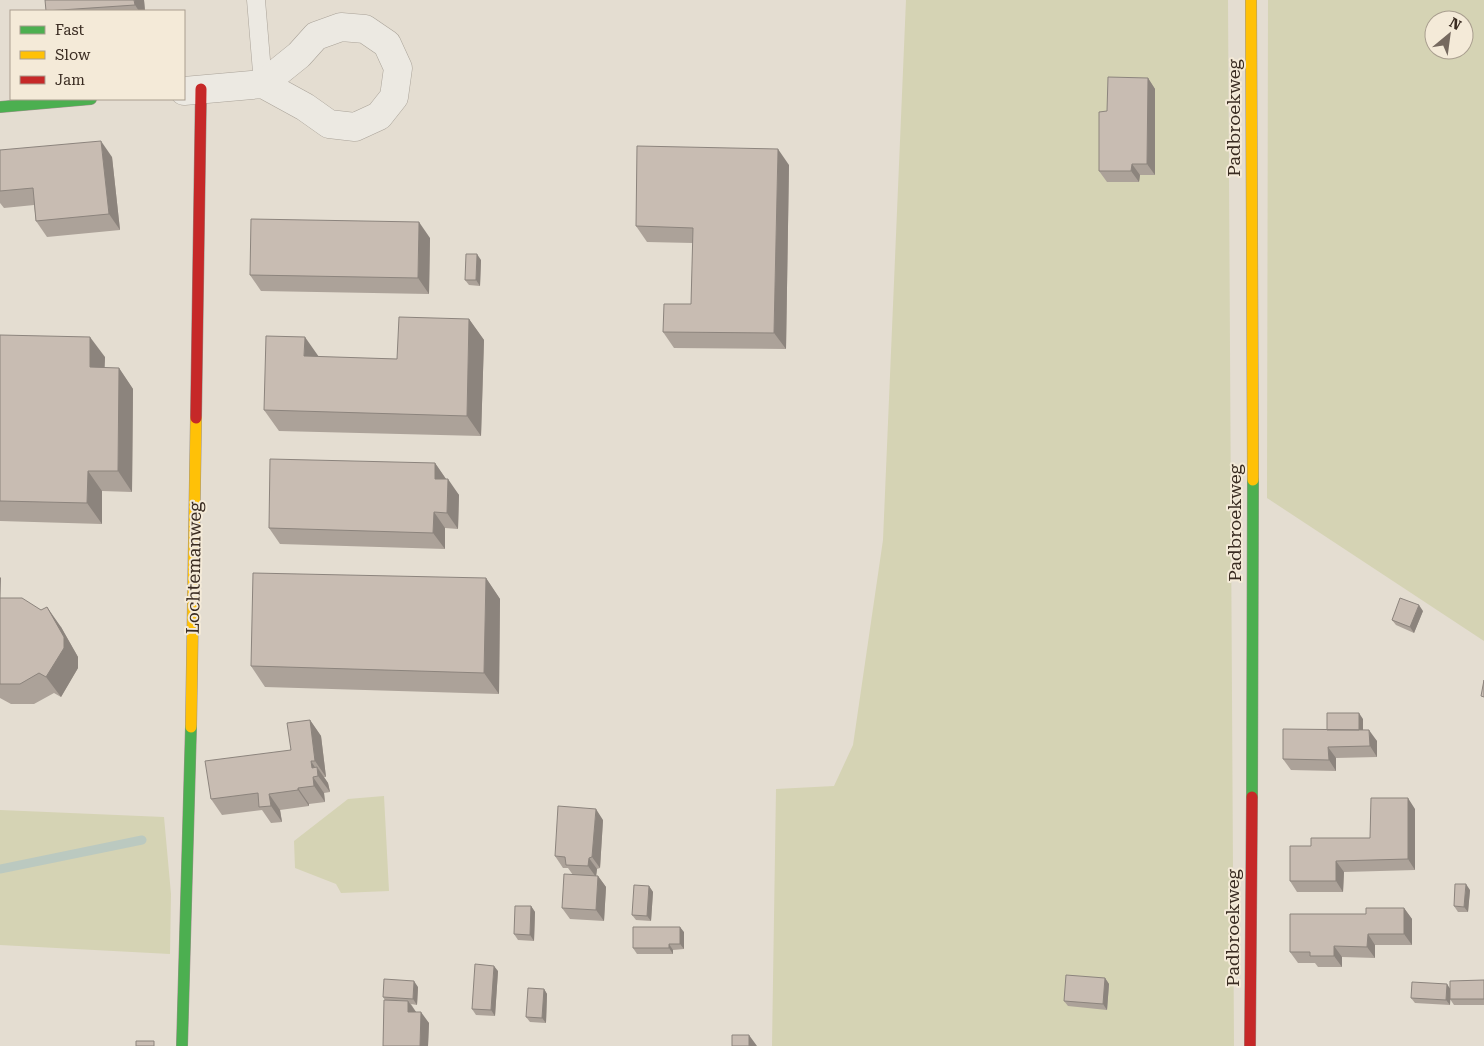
<svg xmlns="http://www.w3.org/2000/svg" width="1484" height="1046" font-family="'Roboto Serif',serif">
  <style>
    .green { fill: #d5d3b4; fill-rule: evenodd }
    .lines { fill: none; stroke-linecap: round; stroke-linejoin: round }
    .stream { stroke: #bbc9c0; stroke-width: 9 }
    .lane-casing { stroke: #aaa399; stroke-width: 19 }
    .street-casing { stroke: #aaa399; stroke-width: 29 }
    .fast-casing { stroke: #9a928a; stroke-width: 12 }
    .slow-casing { stroke: #9a928a; stroke-width: 12 }
    .jam-casing { stroke: #9a928a; stroke-width: 12 }
    .lane { stroke: #ece9e2; stroke-width: 18 }
    .street { stroke: #ece9e2; stroke-width: 28 }
    .fast { stroke: #4caf50; stroke-width: 11 }
    .slow { stroke: #ffc107; stroke-width: 11 }
    .jam { stroke: #c62828; stroke-width: 11 }
    .wall { fill: #aca299 }
    .shaded-wall { fill: #8c847d }
    .building { fill: #c8bcb2; stroke: #8c847d }
    .labels { text-anchor: middle; stroke-width: 4; stroke-linejoin: round; paint-order: stroke }
    .street-label { font-size: 18px; fill: #392b21; stroke: #f4ead8 }
  </style>
  <rect width="100%" height="100%" fill="#e4ddd1"/>
  <path class="green" d="M906,0H1228L1234,1046H772L776,789L834,786L853,745L883,540Z
    M1268,0H1484V641L1267,498ZM1434,20H1464V50H1434Z
    M384,796L389,891L341,893L336,884L295,868L294,841L348,799Z
    M0,810L164,817L171,894L170,954L0,945Z"/>
  <g class="lines">
    <path class="stream" d="M0,869L142,840"/>
    <defs>
      <path id="lane" d="M256,0L263,84"/>
      <path id="street" d="M184,91L263,84L305,107L329,124L355,127L379,116L394,97L398,68L387,44L365,29L341,27L316,36L299,55L263,84"/>
      <path id="fast" d="M0,107L91,99
        M1252,797L1253,480
        M182,1046L191,727"/>
      <path id="slow" d="M1251,0L1253,480
        M191,727L196,418"/>
      <path id="jam" d="M196,418L201,89
        M1250,1046L1252,797"/>
    </defs>
    <use href="#lane" class="lane-casing"/>
    <use href="#street" class="street-casing"/>
    <use href="#fast" class="fast-casing"/>
    <use href="#slow" class="slow-casing"/>
    <use href="#jam" class="jam-casing"/>
    <use href="#lane" class="lane"/>
    <use href="#street" class="street"/>
    <use href="#fast" class="fast"/>
    <use href="#slow" class="slow"/>
    <use href="#jam" class="jam"/>
  </g>
  <path class="wall" d="M144,0L145,11H52Z
    M1148,78L1155,89V175H1140L1139,182H1107L1099,171L1107,111Z
    M0,150L112,157L120,230L47,237L36,221L34,205L4,208L0,203Z
    M789,165L786,349L674,348L663,332L691,304L693,243L647,242L636,226Z
    M430,238L429,294L261,291L250,275Z
    M481,260L480,286L469,285L465,280Z
    M469,319L484,340L481,436L279,431L264,410L319,357L397,359Z
    M0,335L105,357L104,368H119L133,389L132,492L102,491V524L0,521Z
    M435,463L446,479L459,495L458,529L445,528V549L280,544L269,528Z
    M0,577V598L61,627L78,657V668L61,697L54,693L34,704H11L0,698Z
    M486,578L500,599L499,694L265,687L251,666Z
    M1423,611L1414,633L1396,625L1392,620Z
    M1363,719V730L1377,741V757L1336,758V771L1291,770L1283,759L1327,730Z
    M310,720L321,736L326,777H324L328,783L330,792L324,793L325,802L309,804V806L280,810L282,822L271,823L262,810L222,815L211,799L291,750Z
    M1415,809V870L1344,872L1343,892H1297L1290,881L1311,846L1370,838Z
    M603,820L600,868L597,869L596,876H598L606,887L604,921L570,919L562,908L573,875L568,868H563L555,856Z
    M649,886L653,892L651,921L636,920L632,915Z
    M1470,890L1468,912H1458L1454,906Z
    M531,906L535,912L534,941L518,940L514,934Z
    M1404,908L1412,919V945H1375V958L1342,957V967H1318L1315,963H1298L1290,952L1366,914Z
    M684,932V949L673,950V954H637L633,948Z
    M498,971L495,1016L476,1015L472,1009Z
    M1105,978L1109,984L1107,1010L1068,1006L1064,1001Z
    M1484,980V1005H1454L1450,999V995V1005L1415,1003L1411,998L1450,989Z
    M418,987L417,1005L411,1004L416,1012L429,1023L428,1046H383L385,1000L383,997Z
    M544,989L547,994L546,1023L530,1022L526,1017Z"/>
  <path class="shaded-wall" d="M134,0H144L145,11H139L135,5Z
    M1148,78L1155,89V175L1147,164Z
    M101,141L112,157L120,230L109,214Z
    M778,149L789,165L786,349L774,333Z
    M1132,164L1140,175L1139,182L1131,171Z
    M419,222L430,238L429,294L418,278Z
    M477,254L481,260L480,286L476,280Z
    M469,319L484,340L481,436L467,416Z
    M90,337L105,357L104,388L90,367Z
    M305,337L319,357L304,356Z
    M119,368L133,389L132,492L118,471Z
    M435,463L446,479H435Z
    M88,471L102,491V524L87,503Z
    M448,479L459,495L458,529L447,513Z
    M434,512L445,528V549L433,533Z
    M0,577L1,578L0,617Z
    M486,578L500,599L499,694L484,673Z
    M1419,605L1423,611L1414,633L1410,627Z
    M47,607L61,627L78,657V668L61,697L46,677Z
    M1359,713L1363,719V740L1359,734Z
    M310,720L321,736L326,777L315,761Z
    M1369,730L1377,741V757L1370,746Z
    M1328,747L1336,758V771L1329,760Z
    M311,761L318,772L317,767L328,783L330,792L312,768Z
    M313,777L324,793L325,802L314,786Z
    M298,788L309,804V806L298,790Z
    M269,794L280,810L282,822L271,806Z
    M1408,798L1415,809V870L1408,859Z
    M596,809L603,820L600,868L592,857Z
    M589,858L597,869L596,877L588,866Z
    M1336,861L1344,872L1343,892L1336,881Z
    M598,876L606,887L604,921L596,910Z
    M1466,884L1470,890L1468,912L1464,907Z
    M649,886L653,892L651,921L647,916Z
    M531,906L535,912L534,941L530,935Z
    M1404,908L1412,919V945L1404,934Z
    M680,927L684,932V949L680,944Z
    M1368,934L1375,945V958L1367,947Z
    M669,944L673,950V954L669,948Z
    M1334,946L1342,957V967L1334,956Z
    M494,966L498,971L495,1016L491,1010Z
    M1105,978L1109,984L1107,1010L1103,1004Z
    M414,981L418,987L417,1005L413,999Z
    M1447,984L1451,990L1450,1005L1446,1000Z
    M544,989L547,994L546,1023L542,1018Z
    M408,1001L416,1012V1023L408,1012Z
    M421,1012L429,1023L428,1046H420Z
    M749,1035L757,1046H749Z"/>
  <path class="building" d="M45,0H134L135,5L46,11Z
    M1108,77L1148,78L1147,164H1132L1131,171H1099V112L1107,111Z
    M101,141L109,214L36,221L33,188L0,191V150Z
    M637,146L778,149L774,333L663,332L664,304H691L693,228L636,226Z
    M251,219L419,222L418,278L250,275Z
    M466,254H477L476,280H465Z
    M399,317L469,319L467,416L264,410L266,336L305,337L304,356L397,359Z
    M0,335L90,337V367L119,368L118,471H88L87,503L0,501Z
    M270,459L435,463V479H448L447,513L434,512L433,533L269,528Z
    M253,573L486,578L484,673L251,666Z
    M0,598H22L41,610L47,607L64,637V648L46,677L39,673L20,684H0Z
    M1400,598L1419,605L1410,627L1392,620Z
    M1484,680V697L1481,696Z
    M1327,713H1359V730H1327Z
    M310,720L315,761H311L312,768L317,767L318,776L313,777L314,786L298,788V790L269,794L271,806L259,807L258,793L211,799L205,761L291,750L287,723Z
    M1283,729L1369,730L1370,746L1328,747L1329,760L1283,759Z
    M1371,798H1408V859L1336,861V881H1290V846H1311V838H1370Z
    M558,806L596,809L592,857L589,858L588,866L566,865L565,857L555,856Z
    M564,874L598,876L596,910L562,908Z
    M1455,884H1466L1464,907L1454,906Z
    M634,885L649,886L647,916L632,915Z
    M515,906H531L530,935L514,934Z
    M1366,908H1404V934H1368L1367,947L1334,946V956H1310V952H1290V914H1366Z
    M633,927H680V944H669V948H633Z
    M475,964L494,966L491,1010L472,1009Z
    M1066,975L1105,978L1103,1004L1064,1001Z
    M384,979L414,981L413,999L383,997Z
    M1484,980V999H1450V981Z
    M1412,982L1447,984L1446,1000L1411,998Z
    M528,988L544,989L542,1018L526,1017Z
    M384,1000L408,1001V1012H421L420,1046H383Z
    M732,1035H749V1046H732Z
    M136,1041H154V1046H136Z"/>
  <g class="labels">
    <g class="street-label">
      <text transform="translate(1234 118) rotate(-90)" y="6">Padbroekweg</text>
      <text transform="translate(1235 523) rotate(-90)" y="6">Padbroekweg</text>
      <text transform="translate(194 568) rotate(-89)" y="6">Lochtemanweg</text>
      <text transform="translate(1233 928) rotate(-90)" y="6">Padbroekweg</text>
    </g>
  </g>
  <rect x="10" y="10" width="175" height="90" fill="#f4ead8" stroke="#a99e8f"/>
  <rect x="20" y="26" width="25" height="8" fill="#4caf50" stroke="#a99e8f"/>
  <text x="55" y="35" font-size="15" fill="#392b21">Fast</text>
  <rect x="20" y="51" width="25" height="8" fill="#ffc107" stroke="#a99e8f"/>
  <text x="55" y="60" font-size="15" fill="#392b21">Slow</text>
  <rect x="20" y="76" width="25" height="8" fill="#c62828" stroke="#a99e8f"/>
  <text x="55" y="85" font-size="15" fill="#392b21">Jam</text>
  <g transform="translate(1449 35) rotate(29)"><circle r="24" fill="#f4ead8" stroke="#a99e8f"/>
  <path d="M0-4L9 19L0 12L-9 19Z" fill="#75695f"/>
  <text y="-8" font-size="14" font-weight="bold" text-anchor="middle" fill="#392b21">N</text>
  </g>
</svg>
